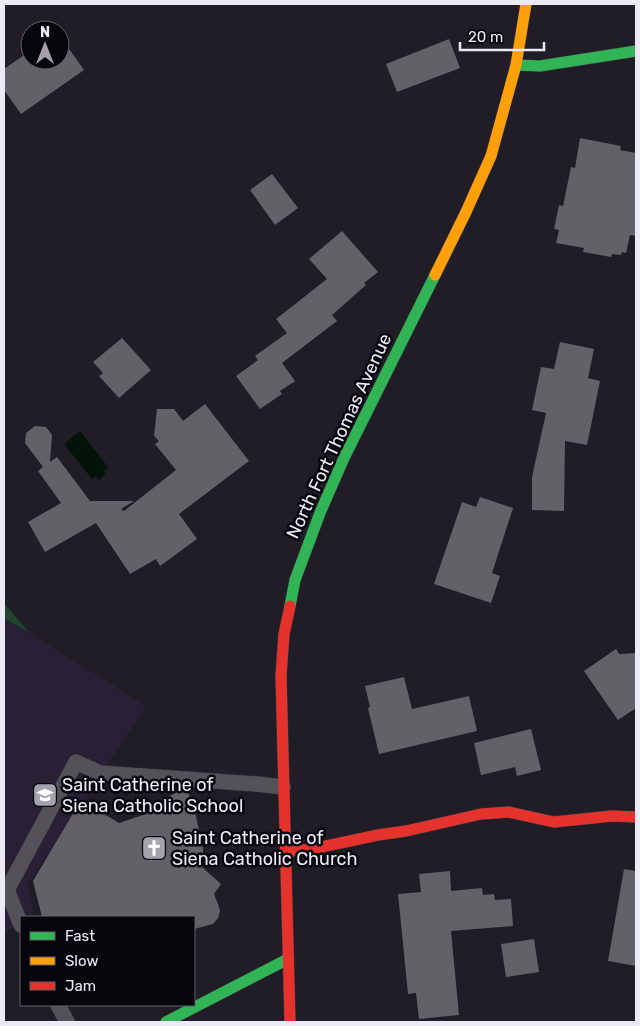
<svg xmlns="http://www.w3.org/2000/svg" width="640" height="1026" font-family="Rubik,sans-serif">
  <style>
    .built { fill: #282035 }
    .green { fill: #22432d }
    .water { fill: #031307 }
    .building { fill: #636068 }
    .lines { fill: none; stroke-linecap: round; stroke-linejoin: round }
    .lane-casing { stroke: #3b3941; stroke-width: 16 }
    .fast-casing { stroke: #3b3941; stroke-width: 12 }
    .slow-casing { stroke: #3b3941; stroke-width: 12 }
    .jam-casing { stroke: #3b3941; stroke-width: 12 }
    .lane { stroke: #545158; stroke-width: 15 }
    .fast { stroke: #30b455; stroke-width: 11 }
    .slow { stroke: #ff9f0a; stroke-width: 11 }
    .jam { stroke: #e5322d; stroke-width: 11 }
    .labels { text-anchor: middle; stroke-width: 5; stroke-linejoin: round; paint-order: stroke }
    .street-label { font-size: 18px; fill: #eeeaf5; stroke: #08060d }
    .poi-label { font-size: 18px; fill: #eeeaf5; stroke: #08060d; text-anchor: start }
  </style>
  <rect width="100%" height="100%" fill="#201d26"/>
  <path class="built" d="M4,618L30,633L146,706L28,884L34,917H21V924L4,932Z"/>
  <path class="green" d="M4,603L30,633L4,618Z"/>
  <path class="water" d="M80,431L108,467L103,471L106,474L99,480L96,476L92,479L64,444Z"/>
  <path class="building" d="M60,36L84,70L21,114L4,90V69L30,51V60H60Z
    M449,39L460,68L397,92L386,64Z
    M580,138L621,146L620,150L636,153V236L630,235L626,253L622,252L621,255L612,254L611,257L583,252L584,248L556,243L559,230L554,229L559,205L563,206L571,167L575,168Z
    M272,174L298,208L275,225L250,190Z
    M342,231L378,272L364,283L366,285L332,315L337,321L282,363L295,381L280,391L282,394L260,409L236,376L258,360L255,356L287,333L276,319L327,279L309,259Z
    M122,338L151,370L119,398L99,376L103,373L93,362Z
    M560,342L594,349L588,378L600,381L587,445L565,441L564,511L532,510V477L546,413L532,410L541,367L554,369Z
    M205,404L249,461L179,514L197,539L160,566L156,559L130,574L96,523L45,552L28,522L61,503L38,471L43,467L25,443L26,433L35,426L46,427L52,435L50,462L57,457L90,501H134L121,509L124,511L176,470L155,444L159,441L154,436L157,409H174L183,421Z
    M480,497L513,508L492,573L500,576L491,603L434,584L462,502L476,507Z
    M616,649L619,654L636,653V708L618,720L584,671Z
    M404,677L412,709L469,696L477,731L379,754L368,708L370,707L365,686Z
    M531,729L541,770L517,776L515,767L481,775L474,743Z
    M185,788H186L194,807L203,849L202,867L221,884L214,894L218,904L220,911L218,918L213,924L194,929V917H42L33,881L81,800L119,823L164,808L162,800Z
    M624,869L636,871V966L608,961Z
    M450,871L451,891L482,888L483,895L494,894L495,900L511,899L513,926L451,931L459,1015L419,1019L416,993L408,994L398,894L421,892L419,874Z
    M534,939L539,972L506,977L501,944Z"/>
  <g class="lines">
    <defs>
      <path id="lane" d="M21,925L7,890L76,762L100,773L257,784L283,787
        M58,1005L67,1022"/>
      <path id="fast" d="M516,65L540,66L636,51
        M290,606L295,580L320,513L344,458L435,275
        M166,1022L288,959"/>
      <path id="slow" d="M435,275L466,212L491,156L516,65L526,4"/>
      <path id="jam" d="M290,606L284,634L281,676L290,1022
        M285,852L312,849L378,835L406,831L481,814L509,812L554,822L612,816L636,817"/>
    </defs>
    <use href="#lane" class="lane-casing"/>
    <use href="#fast" class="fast-casing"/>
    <use href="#slow" class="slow-casing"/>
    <use href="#jam" class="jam-casing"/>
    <use href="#lane" class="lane"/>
    <use href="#fast" class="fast"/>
    <use href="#slow" class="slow"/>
    <use href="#jam" class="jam"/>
  </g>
  <defs>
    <symbol id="school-square" viewBox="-11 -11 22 22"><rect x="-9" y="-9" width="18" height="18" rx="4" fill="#a6a2ad" stroke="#08060d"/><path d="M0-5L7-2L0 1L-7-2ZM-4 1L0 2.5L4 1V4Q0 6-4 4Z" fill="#fff"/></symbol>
    <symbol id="church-square" viewBox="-11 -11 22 22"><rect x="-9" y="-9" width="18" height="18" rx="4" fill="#a6a2ad" stroke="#08060d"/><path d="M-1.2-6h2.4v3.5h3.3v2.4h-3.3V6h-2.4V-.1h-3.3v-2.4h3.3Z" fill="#fff"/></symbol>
  </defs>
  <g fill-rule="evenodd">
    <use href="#school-square" x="31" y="781" width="28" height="28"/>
    <use href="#church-square" x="140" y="834" width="28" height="28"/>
  </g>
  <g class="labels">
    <g class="street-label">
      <text transform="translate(339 436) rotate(-65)" y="6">North Fort Thomas Avenue</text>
    </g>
    <g class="poi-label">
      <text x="62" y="791">Saint Catherine of<tspan x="62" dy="21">Siena Catholic School</tspan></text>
      <text x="172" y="844">Saint Catherine of<tspan x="172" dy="21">Siena Catholic Church</tspan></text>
    </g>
  </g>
  <rect width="640" height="1026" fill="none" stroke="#eeeaf5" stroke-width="10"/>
  <rect x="20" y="916" width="175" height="90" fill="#08060d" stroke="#64616a"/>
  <rect x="30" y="932" width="25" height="8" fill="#30b455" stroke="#64616a"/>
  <text x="65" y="941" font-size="15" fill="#eeeaf5">Fast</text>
  <rect x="30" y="957" width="25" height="8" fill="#ff9f0a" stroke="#64616a"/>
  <text x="65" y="966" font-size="15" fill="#eeeaf5">Slow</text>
  <rect x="30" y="982" width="25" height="8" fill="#e5322d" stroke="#64616a"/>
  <text x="65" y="991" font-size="15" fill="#eeeaf5">Jam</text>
  <g transform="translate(45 45)"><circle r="24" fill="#08060d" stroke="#64616a"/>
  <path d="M0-4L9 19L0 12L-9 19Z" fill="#a6a2ad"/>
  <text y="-8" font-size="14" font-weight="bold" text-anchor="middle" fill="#eeeaf5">N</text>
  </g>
  <path d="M460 42v8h84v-8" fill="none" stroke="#eeeaf5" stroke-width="2.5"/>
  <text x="468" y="42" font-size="15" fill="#eeeaf5" stroke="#08060d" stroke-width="4" paint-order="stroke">20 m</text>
</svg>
